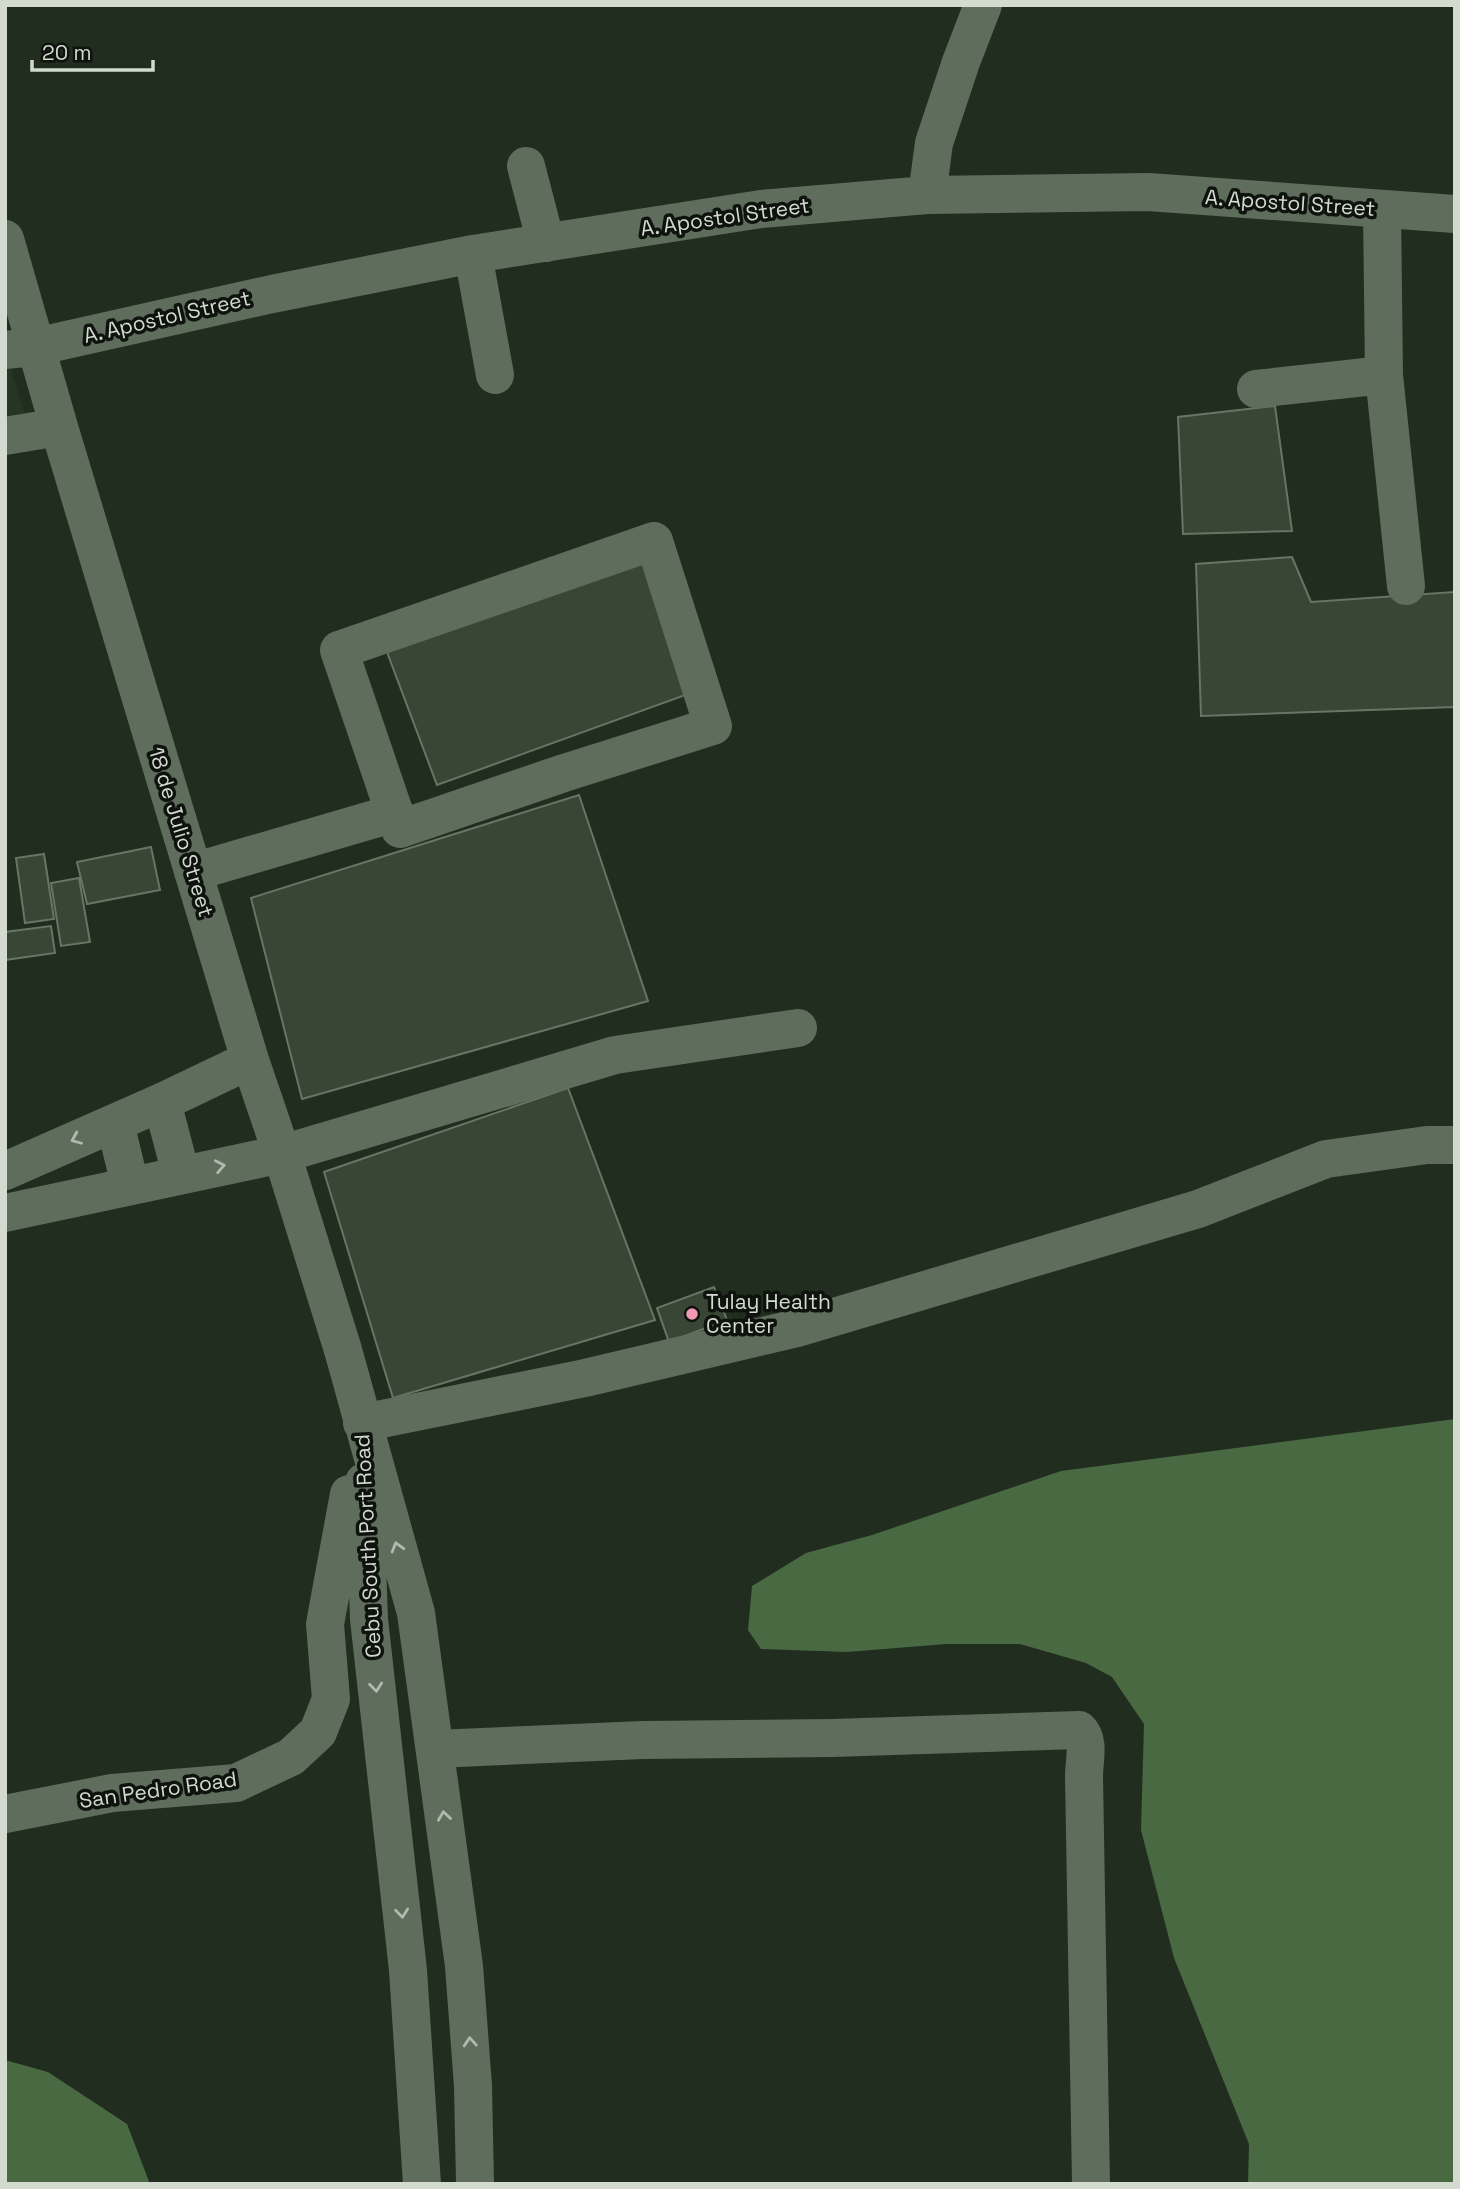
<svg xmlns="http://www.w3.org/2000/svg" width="1460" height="2189" font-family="'Space Grotesk',sans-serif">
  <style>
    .built { fill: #253622 }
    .water { fill: #496943 }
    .building { fill: #394636; stroke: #677564; stroke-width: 2 }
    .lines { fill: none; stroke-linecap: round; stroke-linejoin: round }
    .minor { stroke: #5f6d5c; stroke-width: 38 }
    .oneway { stroke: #b0baae }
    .poi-dot { fill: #f09ab6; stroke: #0e140d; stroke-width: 2.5 }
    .labels { text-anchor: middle; stroke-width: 7; stroke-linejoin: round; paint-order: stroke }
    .street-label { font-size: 21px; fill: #d3dbd1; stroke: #0e140d }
    .poi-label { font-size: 21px; fill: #d3dbd1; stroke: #0e140d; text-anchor: start }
  </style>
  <rect width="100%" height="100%" fill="#212d1f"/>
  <path class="built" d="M5,369H11L34,445L5,453Z"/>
  <path class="water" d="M1455,1419V2184H1248L1249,2144L1174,1958L1141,1830L1144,1724L1112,1677L1086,1663L1020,1644H946L847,1652L761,1649L748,1630L752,1586L806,1553L872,1535L1061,1471Z
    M5,2060L48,2072L127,2124L150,2184H5Z"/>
  <path class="building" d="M1275,406L1292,531L1183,534L1178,417Z
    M663,551L713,685L437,785L387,652Z
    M1292,557L1311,602L1454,592L1455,707L1201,716L1196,564Z
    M579,795L648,1001L302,1099L251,898Z
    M151,847L160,890L87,904L77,862Z
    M44,854L54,919L25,923L16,858Z
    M79,878L90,942L61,946L51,883Z
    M51,926L55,953L5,960V932Z
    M568,1088L655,1320L393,1398L324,1172Z
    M714,1287L727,1320L669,1342L657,1308Z"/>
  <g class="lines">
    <path class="minor" d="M526,166L546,243
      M927,195L934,143L961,62L983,5
      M1382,210L1384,375L1406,586
      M5,239L59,427L250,1060L282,1154L343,1350L416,1613L464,1966L473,2086L475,2184
      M473,254L495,375
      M5,350L35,347L272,294L473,254L761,209L927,195L1148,192L1455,214
      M1256,389L1384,375
      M5,436L59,427
      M654,541L713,726L564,773L400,829L339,650Z
      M193,872L395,813
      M162,1102L181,1174
      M115,1123L130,1185
      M5,1171L162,1102L250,1060
      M5,1213L282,1154L615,1055L798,1028
      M362,1423L585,1378L797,1328L1198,1209L1326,1159L1427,1145H1455
      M364,1482L369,1619L408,1970L422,2184
      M435,1749L643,1740L832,1738L1079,1730C1090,1740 1084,1762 1084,1776L1091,2184
      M5,1814L112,1793L236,1783L291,1757L318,1732L331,1699L325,1624L349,1494"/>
  </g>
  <defs><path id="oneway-chevron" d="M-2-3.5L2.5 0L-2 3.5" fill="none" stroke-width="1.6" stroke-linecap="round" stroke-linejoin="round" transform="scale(1.75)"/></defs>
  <g class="oneway">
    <use href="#oneway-chevron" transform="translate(76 1139) rotate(157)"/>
    <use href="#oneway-chevron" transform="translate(220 1166) rotate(-11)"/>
    <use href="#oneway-chevron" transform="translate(397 1547) rotate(-106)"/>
    <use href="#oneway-chevron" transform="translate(376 1687) rotate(84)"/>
    <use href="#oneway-chevron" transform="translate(444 1816) rotate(-98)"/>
    <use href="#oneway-chevron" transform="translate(402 1913) rotate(84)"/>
    <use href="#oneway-chevron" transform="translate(470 2042) rotate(-94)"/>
  </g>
  <circle class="poi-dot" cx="692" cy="1314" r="7"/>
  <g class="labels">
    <g class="street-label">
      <text transform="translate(1290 203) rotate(4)" y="7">A. Apostol Street</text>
      <text transform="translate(725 217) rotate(-8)" y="7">A. Apostol Street</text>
      <text transform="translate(167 317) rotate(-13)" y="7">A. Apostol Street</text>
      <text transform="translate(181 832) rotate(73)" y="7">18 de Julio Street</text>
      <text transform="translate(368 1546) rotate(-93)" y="7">Cebu South Port Road</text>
      <text transform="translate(158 1790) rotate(-8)" y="7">San Pedro Road</text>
    </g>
    <g class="poi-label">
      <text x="706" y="1309">Tulay Health<tspan x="706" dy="24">Center</tspan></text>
    </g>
  </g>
  <rect width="1460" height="2189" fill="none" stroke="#d3dbd1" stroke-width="14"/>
  <path d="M32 60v10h121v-10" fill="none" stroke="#d3dbd1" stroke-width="3.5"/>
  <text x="42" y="60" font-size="21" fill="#d3dbd1" stroke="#0e140d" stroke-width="5" paint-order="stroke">20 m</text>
</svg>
